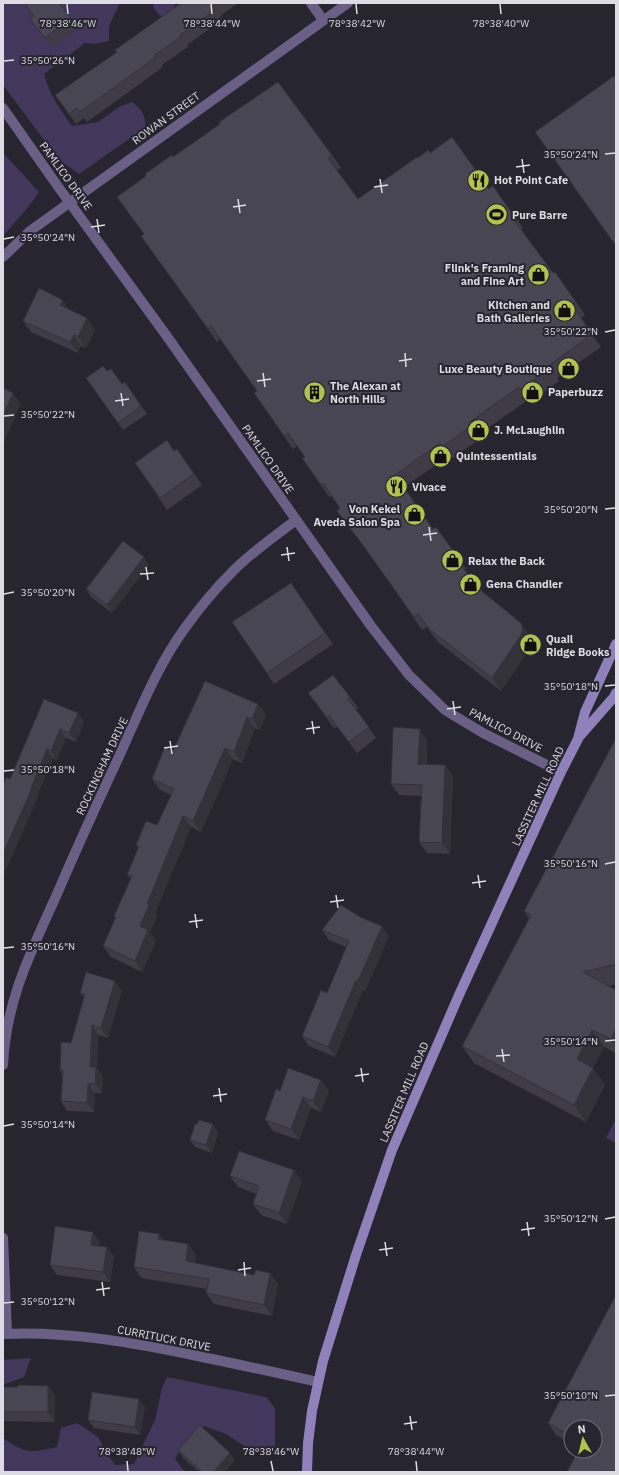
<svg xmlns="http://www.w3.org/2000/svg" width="619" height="1475" font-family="'IBM Plex Sans',sans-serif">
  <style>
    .green { fill: #43385c }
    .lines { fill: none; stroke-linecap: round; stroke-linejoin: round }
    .minor { stroke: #6a6085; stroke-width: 10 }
    .secondary { stroke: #9181bb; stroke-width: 10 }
    .wall { fill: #3f3c47 }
    .shaded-wall { fill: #33313a }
    .building { fill: #494653; stroke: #33313a }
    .ticks { fill: none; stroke: #dddbe3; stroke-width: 1.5 }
    .labels { text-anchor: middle; stroke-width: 4; stroke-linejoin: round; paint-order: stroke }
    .street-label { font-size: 11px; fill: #dddbe3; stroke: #272530 }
    .poi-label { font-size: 11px; font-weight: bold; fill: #dddbe3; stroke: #272530; text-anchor: start }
    .ticks-label { font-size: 10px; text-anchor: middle; fill: #dddbe3; stroke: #272530; stroke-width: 4; stroke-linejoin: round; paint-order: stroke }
  </style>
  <rect width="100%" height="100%" fill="#272530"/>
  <path class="green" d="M3,3H120L109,26V41L95,44L85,43L44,74C49,94 60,109 72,126L98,122L119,107L132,102C143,110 144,114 146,127L79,174L59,160L3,85Z
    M154,3H175L173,14L160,16L153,7Z
    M5,155L39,192L29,206L3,236V156Z
    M616,1119V1143L606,1138Z
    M31,1358L24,1377L3,1385V1360Z
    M167,1377L266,1397L275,1408V1452L249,1449L226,1434L204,1426L185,1443L175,1459L185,1472H3V1438C26,1454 30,1453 57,1447L61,1428L77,1423L98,1437L107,1453L115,1465L134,1464L155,1420L162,1388Z"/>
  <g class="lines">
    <path class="minor" d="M311,3L323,20
      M3,108L59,188L166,335L371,626L409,675L445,710L483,733L561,772
      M3,257L30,231L348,3
      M3,1065C6,1000 31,952 57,894C76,850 96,806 116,763C137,718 155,669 185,628C200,607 216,588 234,570C253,551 275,536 296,520
      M3,1238L7,1333
      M3,1334C70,1331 136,1343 202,1357C241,1365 279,1373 318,1382"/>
    <path class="secondary" d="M579,737L614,697L616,693
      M307,1472L308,1443L312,1411L323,1361L356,1255L392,1150L459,995L561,772L578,739L585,712L616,644"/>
  </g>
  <path class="wall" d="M23,3H61L60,4L78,28L52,48L30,19L33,16Z
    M181,3H238L220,16L222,20L187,45L188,47L162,65L163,67L87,122L84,118L76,124L55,95L117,52Z
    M430,153L489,189L493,186L523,228L521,230L553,273L555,272L585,315L581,318L601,347L557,378L559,381L530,402L528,400L479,434L481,438L451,459L449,456L404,487L433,529L436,527L466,569L465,570L478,588L530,636L532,643L530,648L501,691L438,642L427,627L422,630L374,560L337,511L340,508L332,496L329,497L302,458L305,457L297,446L293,449L254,393L257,391L220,339L217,342L141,236L144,234L146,177L173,157L332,155L341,168L337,170L358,199L418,158Z
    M69,310L95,330L86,348L81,346L78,353L31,332L23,321Z
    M107,371L122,384L125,382L147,414L123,430L86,378Z
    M177,449L202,485L167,510L135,463L174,451Z
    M149,565L112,613L91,597L86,589Z
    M291,583L333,644L274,684L232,622Z
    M308,693L350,697L358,708L356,710L376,738L357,753L337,727L334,728Z
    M44,699L78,713L84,722L76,742L66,738L57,760L53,758L37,796L38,797L10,779Z
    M258,704L266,715L260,730L255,728L242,763L233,759L201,832L191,827L155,913L157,916L150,932L156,941L142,972L111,957L103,946L116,919L114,916L131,879L127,875L138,849L136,845L157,825L171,795L160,790L152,779L173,751Z
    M616,738V984L609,986L616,990V1053L604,1047L593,1068L605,1085L586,1122L474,1063L462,1046L529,919L524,911Z
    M427,740V764L445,765L453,776L450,854L427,853L419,842L421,796L399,795L391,784Z
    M322,930L389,936L365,991L363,990L335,1057L309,1046L302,1036L327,993L346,947L329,940Z
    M122,990L108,1038L98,1035L97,1068L103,1077L102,1093H95L94,1112L67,1111L61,1101L62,1074L60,1070L71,1043L84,998L80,993Z
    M280,1091H329L321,1112L311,1108L299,1140L273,1131L265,1120Z
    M213,1124L218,1132L212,1153L195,1147L190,1140Z
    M230,1176L302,1181L287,1224L261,1215L253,1204L257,1194L238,1187Z
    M159,1234L163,1240L188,1244L196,1255L195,1263L254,1275L270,1273L278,1284L272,1316L214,1304L206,1293L207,1289L141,1278L134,1267Z
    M100,1242L99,1246L107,1247L114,1257L110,1282L57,1275L50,1265Z
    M616,1295V1472H567L595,1451L571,1427V1443L556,1435L548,1423Z
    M48,1386L55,1395V1422L3,1421V1387H18Z
    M145,1407L140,1435L94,1428L88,1420Z
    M178,1450L235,1460L225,1472H199L183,1458Z"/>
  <path class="shaded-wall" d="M63,300L70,311L60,305Z
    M87,318L95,330L86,348L78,337Z
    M74,335L81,346L78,353L70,342Z
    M13,393L21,404L3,445V416Z
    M144,557L149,565L112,613L107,605Z
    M521,623L530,636L532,643L530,648L501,691L492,678Z
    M258,704L266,715L260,730L252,719Z
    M78,713L84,722L76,742L69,733Z
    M247,717L255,728L242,763L234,752Z
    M60,729L66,738L57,760L51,751Z
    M420,729L427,740L426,775L418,764Z
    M225,748L233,759L201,832L193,821Z
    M47,749L53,758L37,796L38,797L3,877V854Z
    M445,765L453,776L450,854L442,843Z
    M183,816L191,827L155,913L157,916L150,932L156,941L142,972L135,961L140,926L147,904Z
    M382,926L389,936L365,991L358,981Z
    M356,980L363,990L335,1057L328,1047Z
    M115,981L122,990L108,1038L101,1028Z
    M92,1025L98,1035L97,1068L103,1077L102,1093L95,1084L90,1067Z
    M616,1029V1047L611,1039Z
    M592,1030L604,1047L589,1076L577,1059Z
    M593,1068L605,1085L586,1122L574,1105Z
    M321,1080L329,1091L321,1112L313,1101Z
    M88,1084L95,1093L94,1112L87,1103Z
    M303,1097L311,1108L299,1140L291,1129Z
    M213,1124L218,1132L212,1153L206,1145Z
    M294,1170L302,1181L287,1224L279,1213Z
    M93,1232L100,1242L98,1255L91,1245Z
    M159,1234L167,1246L158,1239Z
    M188,1244L196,1255L193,1272L186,1261Z
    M107,1247L114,1257L110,1282L103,1272Z
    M270,1273L278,1284L272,1316L264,1305Z
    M48,1386L55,1395V1422L48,1412Z
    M139,1399L145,1407L140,1435L135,1427Z
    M230,1453L235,1460L225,1472H213Z"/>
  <path class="building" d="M24,3H59L71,18L45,38L30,19L34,16Z
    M181,3H217L213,6L215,10L180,35L181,37L155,55L156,57L80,112L77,108L69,114L55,95L117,52L115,50Z
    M614,76L616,78V246L535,132Z
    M278,82L332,155L328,158L358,199L417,157L418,158L428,150L430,153L452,137L489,189L493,186L514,216L512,217L553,273L555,272L576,302L572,305L592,334L548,366L550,368L521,389L519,387L470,422L473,425L443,446L440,443L395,475L433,529L436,527L457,556L456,558L478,588L521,623L523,630L521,635L492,678L429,629L418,614L414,617L365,548L337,511L340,508L323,483L321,485L302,458L305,457L288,433L284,436L254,393L257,391L211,326L208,329L141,236L144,234L117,197L146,176L145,174L172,155L173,157L220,124L219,122Z
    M39,288L63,300L60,305L87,318L78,337L74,335L70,342L23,321Z
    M103,366L107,371L111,369L122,384L125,382L141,406L118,423L86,378Z
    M3,388L13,393L3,416Z
    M167,440L174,451L177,449L194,474L160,498L135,463Z
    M123,541L144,557L107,605L86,589Z
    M291,583L325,633L267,673L232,622Z
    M333,675L350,697L348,699L369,727L349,742L329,716L327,717L308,693Z
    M205,681L258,704L252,719L247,717L234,752L225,748L193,821L183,816L147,904L149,905L140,926L148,930L135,961L103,946L116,917L114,916L132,876L127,875L139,846L136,845L146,821L157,825L174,789L152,779L165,747L173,751Z
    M44,699L78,713L69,733L60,729L51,751L47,749L31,788H32L3,854V784L6,777L10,779Z
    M393,727L420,729L418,764L445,765L442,843L419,842L422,785L391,784Z
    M616,738V964L583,972L616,990V1029L611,1039L592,1030L577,1059L593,1068L574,1105L462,1046L531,915L524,911Z
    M341,905L362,918L382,926L358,981L356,980L328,1047L302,1036L321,990L327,993L349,941L322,930Z
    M86,972L115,981L101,1028L92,1025L90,1067H96L95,1084H88L87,1103L61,1101L63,1070H60L61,1042L71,1043L85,994L80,993Z
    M288,1068L321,1080L313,1101L303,1097L291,1129L265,1120L276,1089L280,1091Z
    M199,1120L213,1124L206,1145L190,1140L195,1124H197Z
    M239,1151L294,1170L279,1213L253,1204L259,1186L230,1176Z
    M55,1226L93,1232L91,1245L107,1247L103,1272L50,1265Z
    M139,1231L159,1234L158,1239L188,1244L186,1261L254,1275L256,1270L270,1273L264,1305L206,1293L209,1279L134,1267Z
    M616,1295V1471L567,1472L578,1451H595V1427H571V1436L548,1423Z
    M18,1385L48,1386V1412H3V1387H18Z
    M92,1392L139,1399L135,1427L88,1420Z
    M200,1425L230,1453L213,1472H202L178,1450Z"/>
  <path class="ticks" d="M67,4L68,14M211,4L212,14M356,4L357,14M500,4L501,14M4,61L14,60M605,154L615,153M522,159L524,173M516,167L530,165M380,179L382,193M374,187L388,185M238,199L240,213M233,207L246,205M97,219L99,233M91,227L105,225M4,239L14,237M605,332L615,330M405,353L406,367M399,361L412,359M263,373L265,387M257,381L271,379M121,393L123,406M115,401L129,399M4,416L14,415M605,509L615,508M429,527L431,541M423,535L437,533M287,547L289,561M281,555L295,553M146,567L148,580M140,574L154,573M4,594L14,592M605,686L615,685M453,701L455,715M447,709L461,707M312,721L314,734M306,729L320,727M170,741L172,754M164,748L178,746M4,771L14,770M605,864L615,862M478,875L480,888M472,883L486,881M336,895L338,908M330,902L344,900M195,914L197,928M189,922L203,920M4,948L14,947M605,1041L615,1040M502,1049L504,1062M496,1056L510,1055M361,1068L363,1082M355,1076L369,1074M219,1088L221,1102M213,1096L227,1094M4,1126L14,1124M605,1219L615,1217M527,1222L529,1236M521,1230L535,1228M385,1242L387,1256M379,1250L393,1248M244,1262L245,1276M238,1270L251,1268M102,1282L104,1296M96,1290L110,1288M4,1303L14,1302M605,1396L615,1395M410,1416L412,1430M404,1424L417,1422M127,1461L128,1471M271,1461L273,1471M416,1461L417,1471"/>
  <defs>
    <symbol id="restaurant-disc" viewBox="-11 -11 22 22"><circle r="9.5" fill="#b2c34c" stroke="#272530"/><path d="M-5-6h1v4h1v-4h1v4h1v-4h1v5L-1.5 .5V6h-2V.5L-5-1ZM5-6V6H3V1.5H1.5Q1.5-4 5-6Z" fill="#111"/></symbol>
    <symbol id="stadium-disc" viewBox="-11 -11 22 22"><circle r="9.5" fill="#b2c34c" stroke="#272530"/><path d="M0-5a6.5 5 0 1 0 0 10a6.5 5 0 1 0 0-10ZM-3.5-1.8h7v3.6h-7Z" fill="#111"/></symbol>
    <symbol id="shop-disc" viewBox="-11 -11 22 22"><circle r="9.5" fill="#b2c34c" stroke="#272530"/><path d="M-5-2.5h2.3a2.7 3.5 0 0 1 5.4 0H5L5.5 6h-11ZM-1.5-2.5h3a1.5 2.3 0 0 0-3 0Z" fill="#111"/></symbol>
    <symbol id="building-disc" viewBox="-11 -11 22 22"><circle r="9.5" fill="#b2c34c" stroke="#272530"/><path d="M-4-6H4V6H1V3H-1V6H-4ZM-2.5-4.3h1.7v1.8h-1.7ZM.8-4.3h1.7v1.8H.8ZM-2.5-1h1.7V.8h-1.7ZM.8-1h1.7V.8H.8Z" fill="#111"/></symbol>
  </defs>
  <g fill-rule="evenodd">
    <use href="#restaurant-disc" x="466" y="168" width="25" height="25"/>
    <use href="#stadium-disc" x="484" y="202" width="25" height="25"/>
    <use href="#shop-disc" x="526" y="262" width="25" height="25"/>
    <use href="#shop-disc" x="552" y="298" width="25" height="25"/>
    <use href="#shop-disc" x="556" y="356" width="25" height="25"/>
    <use href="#building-disc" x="302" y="380" width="25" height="25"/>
    <use href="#shop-disc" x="520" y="380" width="25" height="25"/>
    <use href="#shop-disc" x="466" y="418" width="25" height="25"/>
    <use href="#shop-disc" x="428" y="444" width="25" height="25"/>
    <use href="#restaurant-disc" x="384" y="474" width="25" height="25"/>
    <use href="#shop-disc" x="402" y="502" width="25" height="25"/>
    <use href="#shop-disc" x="440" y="548" width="25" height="25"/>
    <use href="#shop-disc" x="458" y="572" width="25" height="25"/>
    <use href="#shop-disc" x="518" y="632" width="25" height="25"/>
  </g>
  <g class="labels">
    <g class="street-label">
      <text transform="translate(166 118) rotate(-36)" y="4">ROWAN STREET</text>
      <text transform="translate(66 176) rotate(54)" y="4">PAMLICO DRIVE</text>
      <text transform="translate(268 459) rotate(55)" y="4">PAMLICO DRIVE</text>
      <text transform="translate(506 730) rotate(28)" y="4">PAMLICO DRIVE</text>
      <text transform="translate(102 766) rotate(-65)" y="4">ROCKINGHAM DRIVE</text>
      <text transform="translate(538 796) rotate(-65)" y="4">LASSITER MILL ROAD</text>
      <text transform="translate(404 1092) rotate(-67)" y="4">LASSITER MILL ROAD</text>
      <text transform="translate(164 1338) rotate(11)" y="4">CURRITUCK DRIVE</text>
    </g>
    <g class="poi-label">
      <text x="494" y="184">Hot Point Cafe</text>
      <text x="512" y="219">Pure Barre</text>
      <text x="524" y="272" text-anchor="end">Flink's Framing<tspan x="524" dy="13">and Fine Art</tspan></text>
      <text x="550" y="309" text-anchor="end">Kitchen and<tspan x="550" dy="13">Bath Galleries</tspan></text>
      <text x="552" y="373" text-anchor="end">Luxe Beauty Boutique</text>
      <text x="330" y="390">The Alexan at<tspan x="330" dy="13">North Hills</tspan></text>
      <text x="548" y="396">Paperbuzz</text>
      <text x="494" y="434">J. McLaughlin</text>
      <text x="456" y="460">Quintessentials</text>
      <text x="412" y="491">Vivace</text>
      <text x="400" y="513" text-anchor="end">Von Kekel<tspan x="400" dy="13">Aveda Salon Spa</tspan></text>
      <text x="468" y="565">Relax the Back</text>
      <text x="486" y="588">Gena Chandler</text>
      <text x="546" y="643">Quail<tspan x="546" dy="13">Ridge Books</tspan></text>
    </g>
  </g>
  <g class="ticks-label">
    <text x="68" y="27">78°38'46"W</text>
    <text x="212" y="27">78°38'44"W</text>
    <text x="357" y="27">78°38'42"W</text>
    <text x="501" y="27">78°38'40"W</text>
    <text x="48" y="64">35°50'26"N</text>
    <text x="571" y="158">35°50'24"N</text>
    <text x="48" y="241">35°50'24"N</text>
    <text x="571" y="335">35°50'22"N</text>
    <text x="48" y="418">35°50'22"N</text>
    <text x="571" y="513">35°50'20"N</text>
    <text x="48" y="596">35°50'20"N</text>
    <text x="571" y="690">35°50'18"N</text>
    <text x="48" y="773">35°50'18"N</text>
    <text x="571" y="867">35°50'16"N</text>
    <text x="48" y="950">35°50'16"N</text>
    <text x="571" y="1045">35°50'14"N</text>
    <text x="48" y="1128">35°50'14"N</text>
    <text x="571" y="1222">35°50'12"N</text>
    <text x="48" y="1305">35°50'12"N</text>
    <text x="571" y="1399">35°50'10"N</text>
    <text x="127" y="1455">78°38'48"W</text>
    <text x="271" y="1455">78°38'46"W</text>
    <text x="416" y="1455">78°38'44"W</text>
  </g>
  <rect width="619" height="1475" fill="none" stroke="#dddbe3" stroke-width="8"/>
  <g transform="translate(583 1439) rotate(352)"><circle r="19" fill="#272530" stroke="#706e78"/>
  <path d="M0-3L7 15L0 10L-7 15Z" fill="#b2c34c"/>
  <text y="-6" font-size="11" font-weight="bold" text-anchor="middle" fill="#dddbe3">N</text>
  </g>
</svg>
